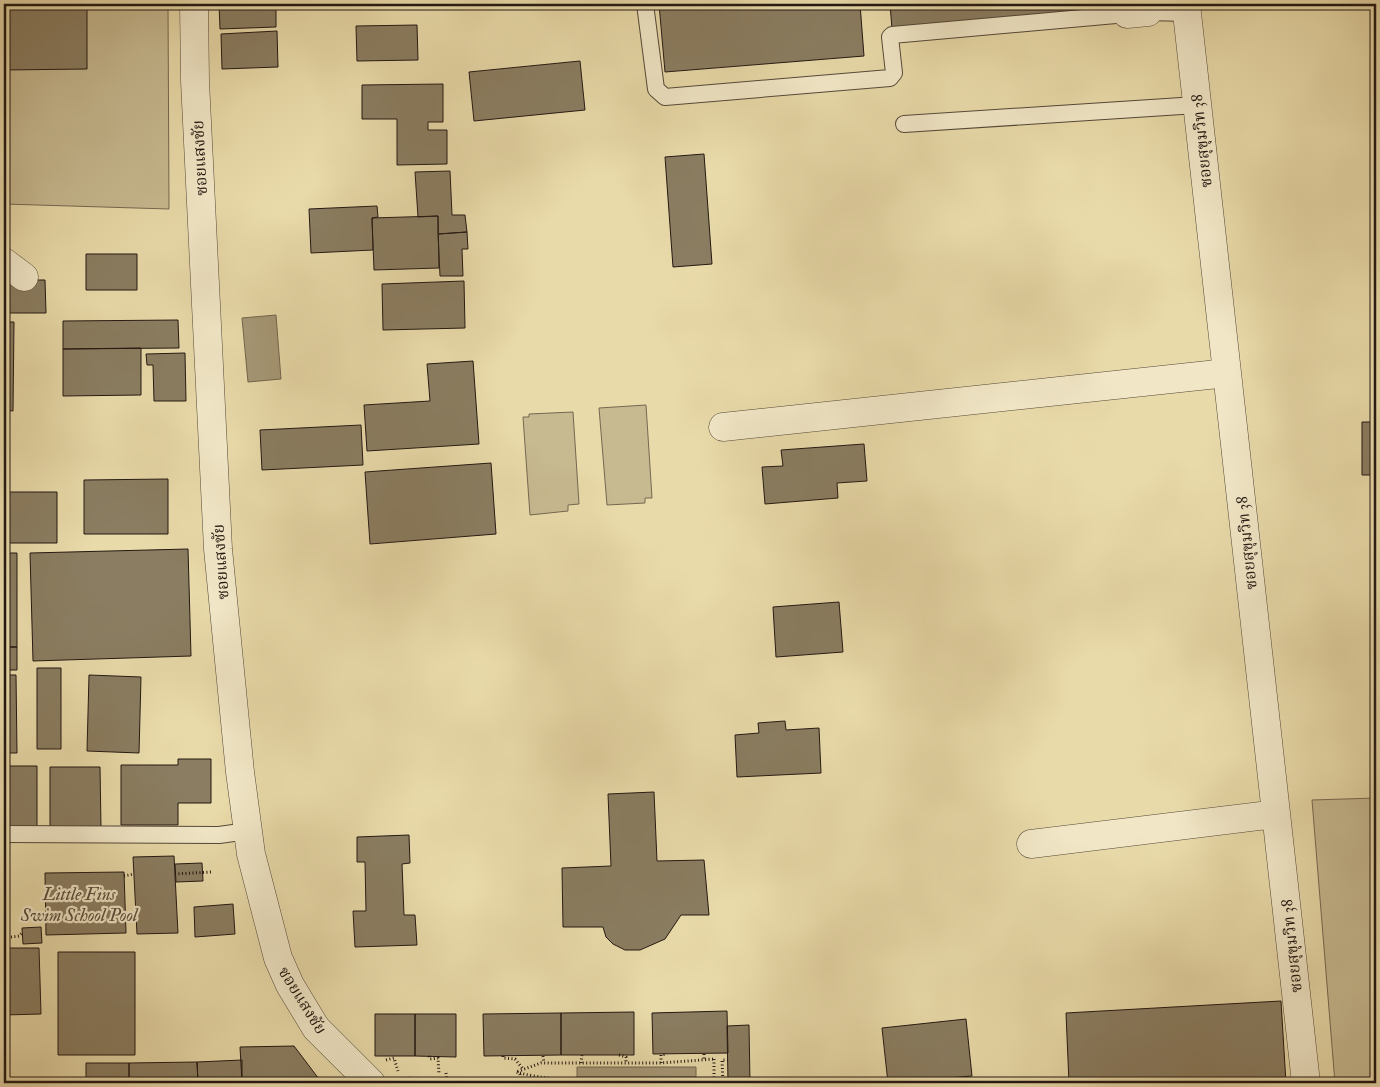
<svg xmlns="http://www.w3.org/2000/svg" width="1380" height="1087" font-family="'IM FELL Double Pica','Noto Serif Thai',serif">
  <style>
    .green { fill: #c7b990; stroke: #756852 }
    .water { fill: #a69876; stroke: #72654e }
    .building { fill: #8a7d61; stroke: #231813 }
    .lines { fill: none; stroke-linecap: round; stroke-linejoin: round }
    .service-casing { stroke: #544838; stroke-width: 18 }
    .minor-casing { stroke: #544838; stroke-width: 29 }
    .path { stroke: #231813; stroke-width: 3; stroke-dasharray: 1 2.5; stroke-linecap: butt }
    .service { stroke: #f1e7c7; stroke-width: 16 }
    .minor { stroke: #f1e7c7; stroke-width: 28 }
    .labels { text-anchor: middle; stroke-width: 4.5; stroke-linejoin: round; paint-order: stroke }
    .street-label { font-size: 16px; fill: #231813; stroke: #f1e7c7 }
    .water-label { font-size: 18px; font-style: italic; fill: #574b3b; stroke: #f1e7c7 }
  </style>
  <rect width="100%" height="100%" fill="#e9daa9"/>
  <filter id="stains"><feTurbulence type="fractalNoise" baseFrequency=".004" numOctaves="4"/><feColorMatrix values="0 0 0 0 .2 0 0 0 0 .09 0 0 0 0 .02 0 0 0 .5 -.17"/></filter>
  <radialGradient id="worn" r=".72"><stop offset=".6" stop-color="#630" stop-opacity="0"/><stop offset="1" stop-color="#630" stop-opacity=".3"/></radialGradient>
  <path class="green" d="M4,4H168L169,209L4,204Z
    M646,405L652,498H645V503L607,505L599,408Z
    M573,412L579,504L568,505V511L530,515L523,417H529V414Z
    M1376,798V1083H1335L1312,800Z"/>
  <path class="water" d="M276,315L281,379L248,382L242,318Z
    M577,1067H696V1077H577Z"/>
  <path class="building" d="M4,4H87V69L4,70Z
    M219,4H276V27L220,29Z
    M659,4H860L864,56L665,72Z
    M890,4H1092L1093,9L892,29Z
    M417,25L418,60L357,61L356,26Z
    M277,31L278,67L222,69L221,34Z
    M580,61L585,110L474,121L469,72Z
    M443,84V122H428V130H447V164L397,165V119H362V85Z
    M704,154L712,264L673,267L665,157Z
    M450,171L452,215H465L467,232L438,234V216L418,217L415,172Z
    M377,206L378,217L372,218L373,250L311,253L309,209Z
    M438,216L439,268L374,270L372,218Z
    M467,232L468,249H462L463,276H440L438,234Z
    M86,254H137V290H86Z
    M4,280H45L46,313H4Z
    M464,281L465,328L383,330L382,284Z
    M178,320L179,348L63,349V321Z
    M4,322H14L13,411L4,410Z
    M141,348V395L63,396V349Z
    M185,353L186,401H154L153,365H147L146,354Z
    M473,361L479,444L367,451L364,405L430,401L427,364Z
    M1362,422H1376V475H1362Z
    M361,425L363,465L262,470L260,430Z
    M864,444L867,481L837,483L838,498L765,504L762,467L783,466L781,450Z
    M491,463L496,534L370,544L365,472Z
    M168,479V534H84V480Z
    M4,492H57V543H4Z
    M188,549L191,656L33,661L30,553Z
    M4,553H17V647H4Z
    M839,602L843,652L776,657L773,607Z
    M4,647H17V670H4Z
    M37,668H61V749H37Z
    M4,675H16L17,753H4Z
    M89,675L141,677L139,753L87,751Z
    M785,721L786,730L819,728L821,773L737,777L735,735L759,733L758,723Z
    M178,759H211V803H178V825H121V765H178Z
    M4,766H37V827H4Z
    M50,767H100L101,828H50Z
    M654,792L657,861L704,860L709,915H681L665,939L640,950H625L613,944L606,937L603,927H563L562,868L611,866L608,794Z
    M409,835L410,863L402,864L404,915H415L417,945L355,947L353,911H366L365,862H357V837Z
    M174,856L178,933L137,934L133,857Z
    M202,863L203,881L176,882L175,864Z
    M124,872L126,933L46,935L45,873Z
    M233,904L235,934L195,937L194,907Z
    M41,927L42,943L23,944L22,928Z
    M4,948H39L41,1014L4,1015Z
    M58,952H135V1055H58Z
    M1281,1001L1286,1083H1069L1066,1013Z
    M727,1011L728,1053L653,1054L652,1013Z
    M634,1012V1055H561V1013Z
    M561,1013V1055L484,1056L483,1014Z
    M375,1014H415V1056H375Z
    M415,1014H456V1057L415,1056Z
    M966,1019L972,1076L888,1083L882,1028Z
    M749,1025L750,1083H728L727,1026Z
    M294,1046L322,1083H242L240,1047Z
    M242,1060V1083H198L197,1062Z
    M197,1062L198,1083H129V1063Z
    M86,1063H129V1083H86Z
    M409,1077L431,1083H409Z"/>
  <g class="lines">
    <defs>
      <path id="service" d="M645,4L656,89L665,97L890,78L894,73L890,37L892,35L1127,14V8
        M1148,12L1186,13
        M904,124L1197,105
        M4,834L219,835L248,831"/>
      <path id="minor" d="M194,4L195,81L218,549L240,772L251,854L278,958L290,985L316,1028L371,1083
        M1186,4L1306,1083
        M1127,14L1148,12
        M4,262L24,277
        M723,427L1227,373
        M1031,844L1276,814"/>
    </defs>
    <use href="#service" class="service-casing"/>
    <use href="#minor" class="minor-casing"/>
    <path class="path" d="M175,874L212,872
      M124,876L134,874
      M4,938L19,936L22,933
      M704,1054V1060
      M619,1055L626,1057V1063
      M429,1056L430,1059L438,1058L439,1074
      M503,1056V1058L515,1059L523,1069
      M543,1056L544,1063
      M714,1059V1079C656,1080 570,1087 516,1072L541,1063H661Z
      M386,1060L394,1058L398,1071
      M581,1063L582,1055
      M661,1063V1055L667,1054
      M446,1073L447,1083
      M520,1074L521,1083
      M723,1083L722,1060H728"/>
    <use href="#service" class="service"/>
    <use href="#minor" class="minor"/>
  </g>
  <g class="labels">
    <g class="street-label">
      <text transform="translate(1201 141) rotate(-96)" y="6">ซอยสุขุมวิท 38</text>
      <text transform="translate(199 158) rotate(-93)" y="6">ซอยแสงชัย</text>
      <text transform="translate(1246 543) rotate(-96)" y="6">ซอยสุขุมวิท 38</text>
      <text transform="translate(220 562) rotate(-94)" y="6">ซอยแสงชัย</text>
      <text transform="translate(1291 946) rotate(-96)" y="6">ซอยสุขุมวิท 38</text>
      <text transform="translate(303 1000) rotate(58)" y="6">ซอยแสงชัย</text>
    </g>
    <g class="water-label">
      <text x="79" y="900">Little Fins<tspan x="79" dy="21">Swim School Pool</tspan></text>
    </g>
  </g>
  <rect width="1380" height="1087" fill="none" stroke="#e9daa9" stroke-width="20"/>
  <rect x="5" y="5" width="1370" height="1077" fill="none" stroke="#231813" stroke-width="2.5"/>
  <rect x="10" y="10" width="1360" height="1067" fill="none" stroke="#231813"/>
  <rect width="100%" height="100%" filter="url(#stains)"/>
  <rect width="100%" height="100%" fill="url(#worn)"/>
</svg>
